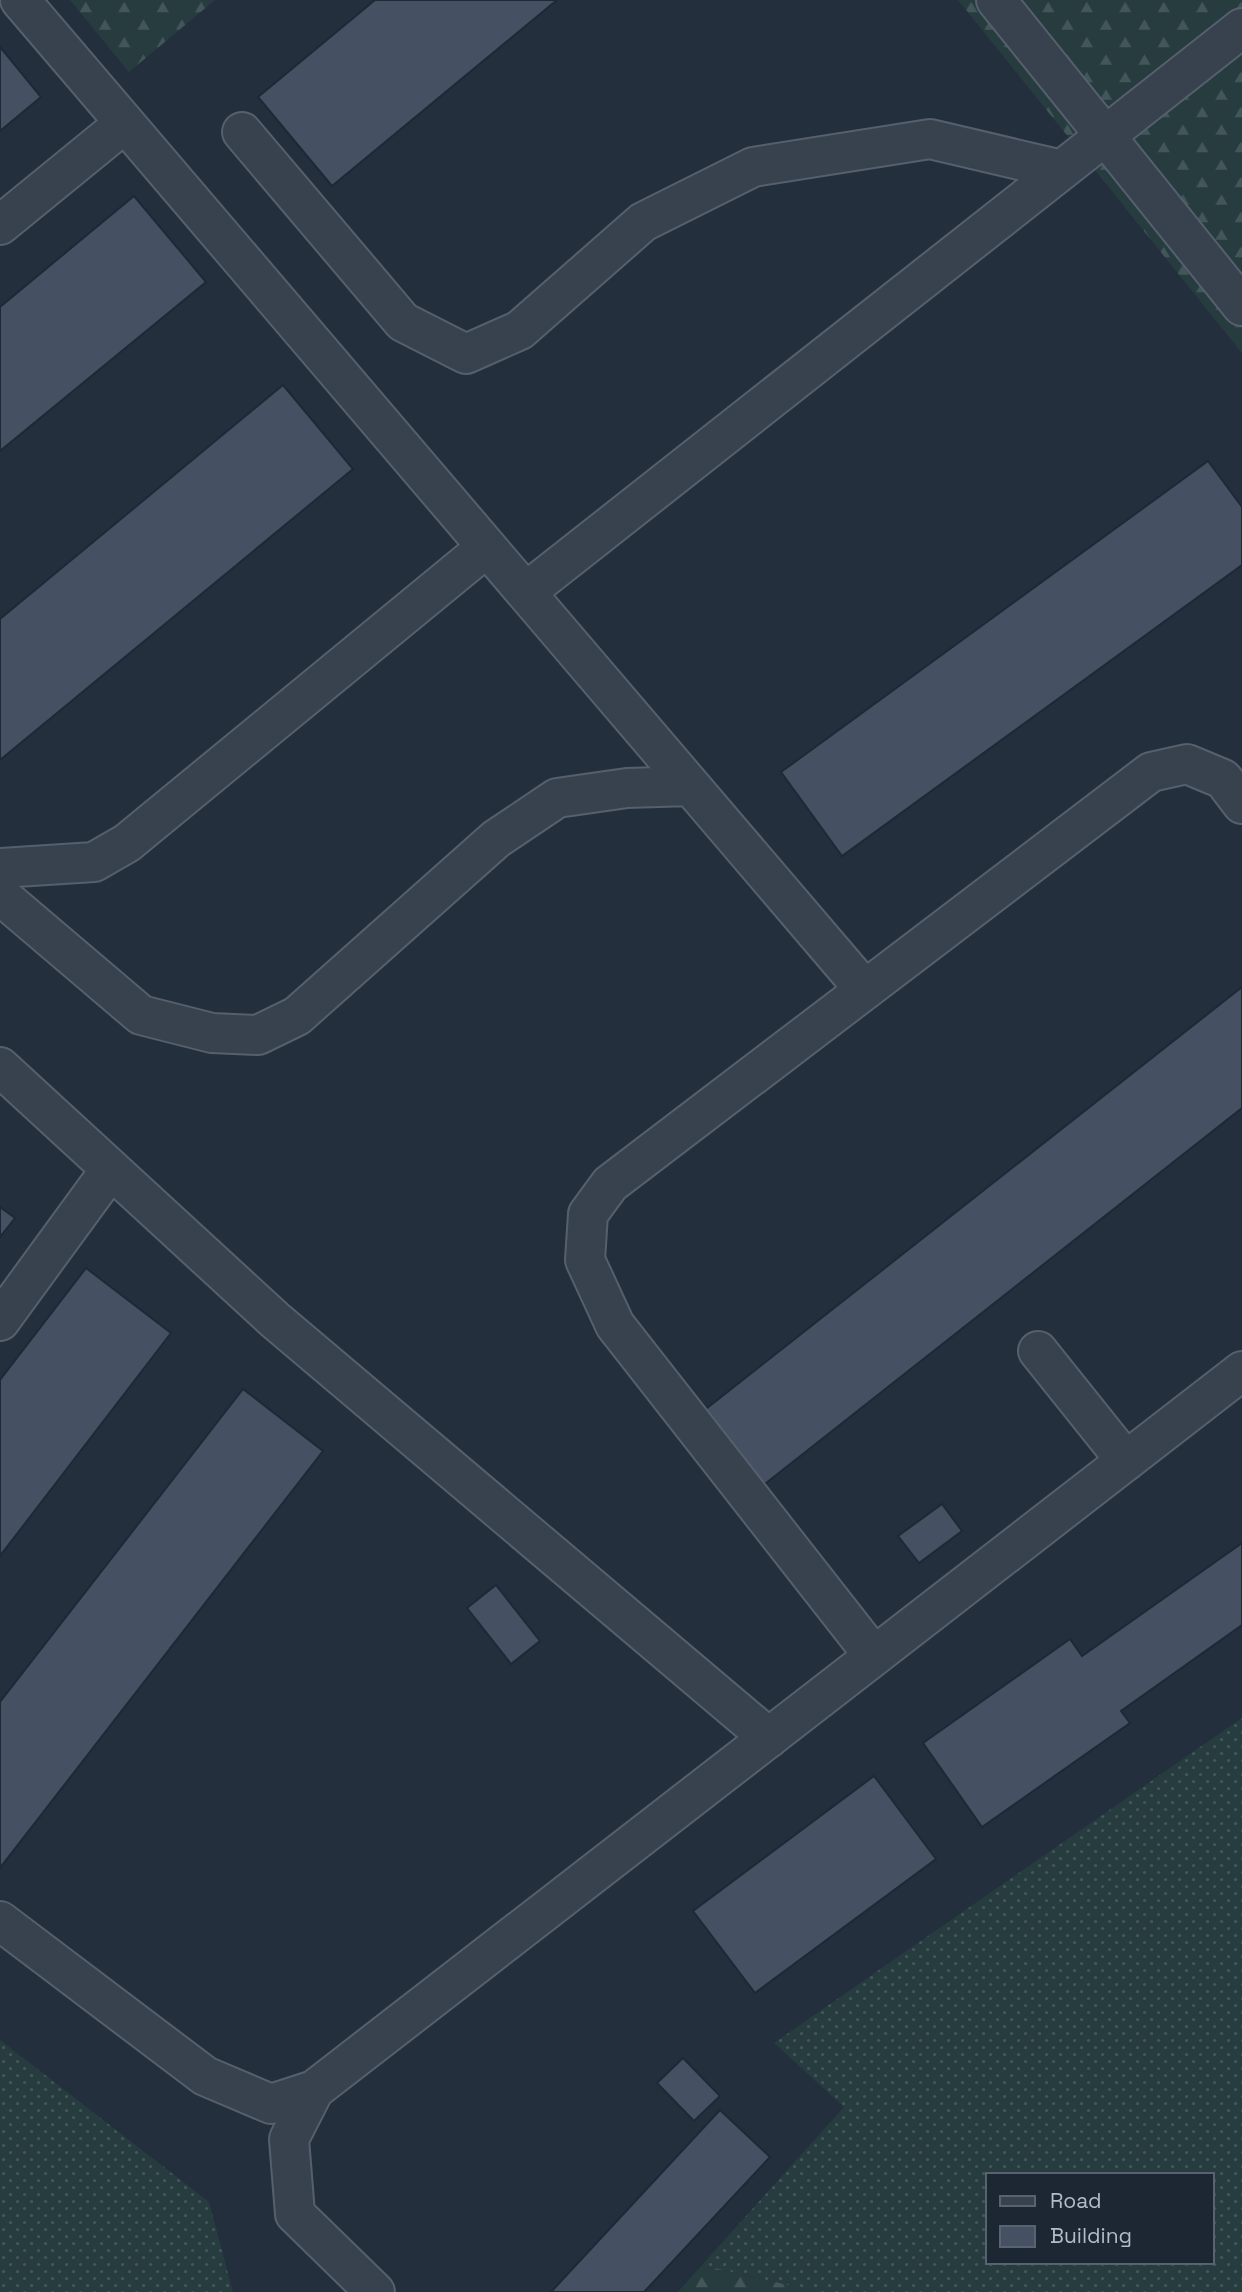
<svg xmlns="http://www.w3.org/2000/svg" width="1242" height="2292" font-family="'Space Grotesk',sans-serif">
  <style>
    .grass { fill: url(#grass-dots); fill-rule: evenodd }
    .forest { fill: url(#forest-firs) }
    .building { fill: #455162; stroke: #1f2835; stroke-width: 2 }
    .lines { fill: none; stroke-linecap: round; stroke-linejoin: round }
    .minor-casing { stroke: #565f6c; stroke-width: 42 }
    .minor { stroke: #38414e; stroke-width: 38 }
  </style>
  <defs>
    <pattern id="grass-dots" width="8" height="8" patternUnits="userSpaceOnUse" patternTransform="scale(1.75)"><rect width="8" height="8" fill="#263c3f"/><path d="M2 2h.1M6 6h.1" fill="none" stroke="#435659" stroke-width="1.8" stroke-linecap="round"/></pattern>
    <pattern id="forest-firs" width="22" height="20" patternUnits="userSpaceOnUse" patternTransform="scale(1.75)"><rect width="22" height="20" fill="#263c3f"/><path d="M5 1l3.5 6h-7zM16 11l3.5 6h-7z" fill="#435659"/></pattern>
  </defs>
  <rect width="100%" height="100%" fill="#242f3e"/>
  <path class="grass" d="M1242,1718V2292H818L702,2265L844,2107L774,2043ZM988,2175H1212V2262H988Z
    M0,2040L209,2202L233,2292H0Z"/>
  <path class="forest" d="M70,0H215L129,72Z
    M958,0H1242V353Z
    M702,2265L818,2292H678Z"/>
  <path class="building" d="M375,0H557L332,186L258,97Z
    M0,47L41,97L0,131Z
    M134,196L206,282L0,451V307Z
    M283,385L353,469L0,760V619Z
    M1208,461L1242,507V565L842,856L781,772Z
    M1242,987V1108L761,1487L702,1412Z
    M0,1207L15,1218L0,1237Z
    M86,1268L171,1333L0,1556V1380Z
    M243,1389L323,1451L0,1868V1702Z
    M942,1504L962,1531L919,1563L898,1536Z
    M1242,1543V1625L1121,1711L1130,1723L982,1827L923,1743L1070,1639L1082,1656Z
    M496,1585L540,1641L511,1664L467,1608Z
    M874,1776L936,1859L755,1993L693,1911Z
    M683,2058L720,2096L694,2121L657,2083Z
    M720,2110L770,2157L644,2292H551Z"/>
  <g class="lines">
    <defs>
      <path id="minor" d="M20,0L865,990
        M996,0L1242,306
        M242,132L403,322L466,354L520,330L643,222L753,167L930,139L1062,170
        M0,225L125,123
        M526,592L1242,28
        M0,868L94,862L127,843L487,547
        M0,895L141,1015L212,1033L258,1035L297,1016L496,839L557,798L627,788L690,786
        M0,1067L275,1320L769,1738
        M0,1321L111,1169
        M1038,1351L1126,1461
        M874,1656L615,1325L585,1260L588,1214L610,1184L1151,772L1187,764L1223,779L1242,804
        M0,1921L205,2076L271,2104L314,2090L1242,1371
        M314,2090L289,2139L295,2214L375,2292"/>
    </defs>
    <use href="#minor" class="minor-casing"/>
    <use href="#minor" class="minor"/>
  </g>
  <rect x="986" y="2173" width="228" height="91" fill="#1d2633" stroke="#59626f" stroke-width="2"/>
  <rect x="1000" y="2196" width="35" height="10" fill="#38414e" stroke="#59626f" stroke-width="2"/>
  <text x="1050" y="2208" font-size="21" fill="#b4bcc9">Road</text>
  <rect x="1000" y="2226" width="35" height="21" fill="#455162" stroke="#59626f" stroke-width="2"/>
  <text x="1050" y="2243" font-size="21" fill="#b4bcc9">Building</text>
</svg>
